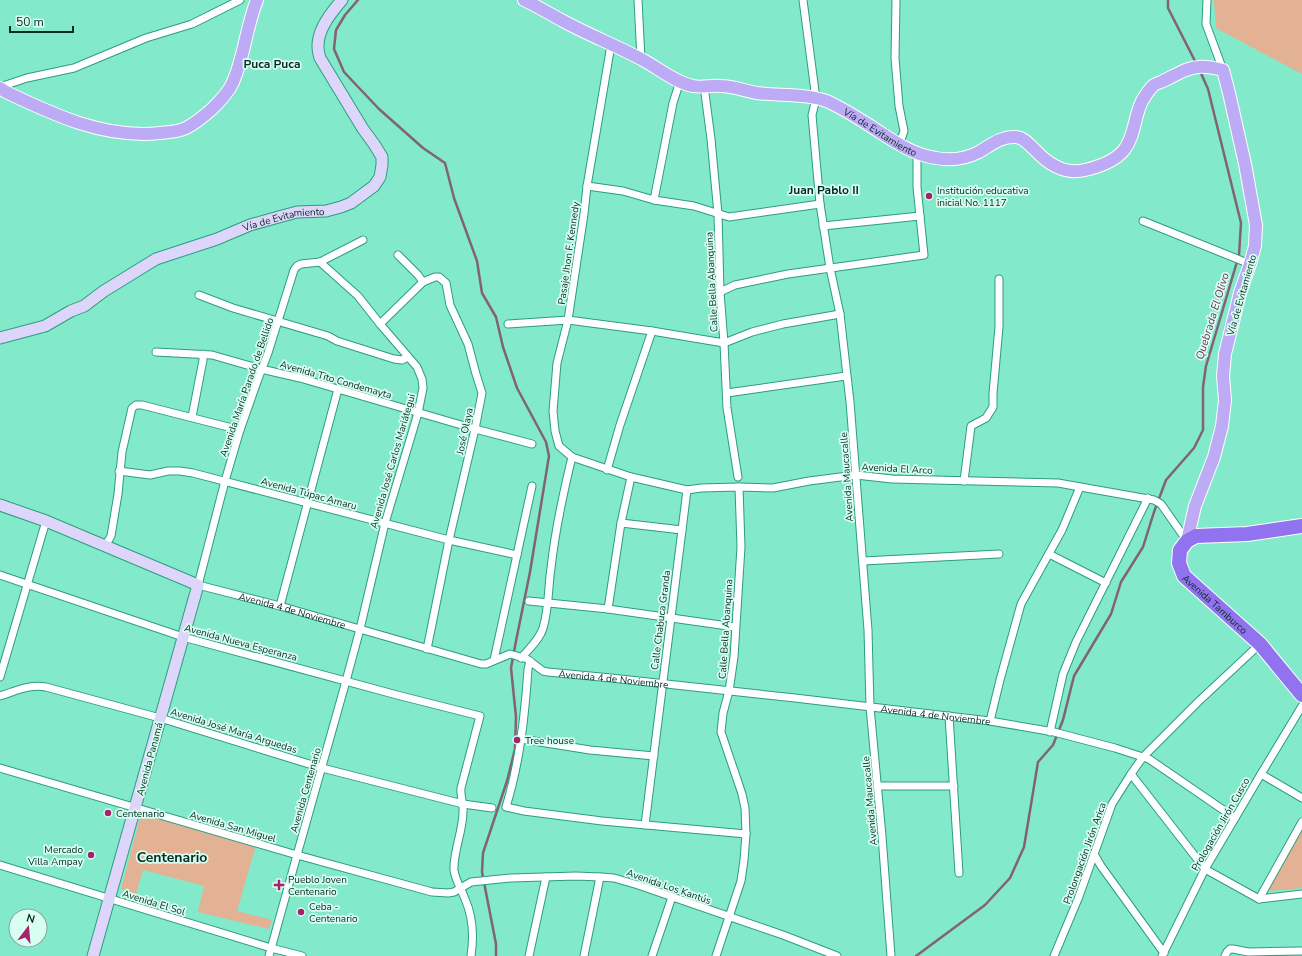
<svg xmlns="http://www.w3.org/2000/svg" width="1302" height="956" font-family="'Nunito Sans',sans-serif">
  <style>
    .green { fill: #e3b193 }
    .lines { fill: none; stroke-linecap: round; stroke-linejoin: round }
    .stream { stroke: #826372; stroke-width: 2.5 }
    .street-casing { stroke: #2c9d80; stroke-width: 9 }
    .secondary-casing { stroke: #2c9d80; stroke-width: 13 }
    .primary-casing { stroke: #fff; stroke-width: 14 }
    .highway-casing { stroke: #fff; stroke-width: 16 }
    .street { stroke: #fff; stroke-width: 7 }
    .secondary { stroke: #ded5fa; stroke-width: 11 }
    .primary { stroke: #bdabf5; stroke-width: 12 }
    .highway { stroke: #9173ef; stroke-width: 14 }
    .poi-dot { fill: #a7216c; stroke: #d7fef0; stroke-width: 1.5 }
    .labels { text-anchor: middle; stroke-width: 3.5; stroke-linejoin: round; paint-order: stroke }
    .street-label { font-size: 10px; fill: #072a21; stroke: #d7fef0 }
    .poi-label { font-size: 10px; fill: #072a21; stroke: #d7fef0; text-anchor: start }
    .water-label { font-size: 11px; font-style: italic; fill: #752d51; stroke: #d7fef0 }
    .quarter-label { font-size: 12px; font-weight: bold; fill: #072a21; stroke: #d7fef0 }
    .district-label { font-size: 14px; font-weight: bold; fill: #072a21; stroke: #d7fef0 }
  </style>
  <rect width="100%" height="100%" fill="#82eaca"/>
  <path class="green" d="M1214,0H1302V74L1216,28Z
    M141,814L256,845L237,911L272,920L269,929L198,912L204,886L143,870L136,894L121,889Z
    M1302,829V888L1270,891L1269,886Z"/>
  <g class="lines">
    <path class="stream" d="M358,0L345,15L336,30L334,49L344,72L379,109L423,148L445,163L454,198L477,261L482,293L496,317L503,347L517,388L546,442L549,456L530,572L516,641L511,668L516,717L515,749L507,781L483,853L482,872L496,944V956
      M1168,0V8L1196,63
      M916,956L985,905L1010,878L1024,847L1038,762L1053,745L1063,720L1074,676L1111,614L1121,582L1143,547L1154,512L1166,480L1194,448L1203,430V387L1206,366L1239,255L1241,223L1208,89L1200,71"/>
    <defs>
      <g id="street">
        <path d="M638,0L641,59"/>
        <path d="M803,0L816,99L812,115L820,204L830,268L840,314L850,402L868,630L870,707L882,836L891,956"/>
        <path d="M1207,0L1206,24L1223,70"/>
        <path d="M611,45L587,186L584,214L568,320L557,363L553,411L555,431L559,446L572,457L631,477L687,490L701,488L739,487L773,488L809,481L856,475L892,479L1058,483L1154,500L1161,504L1187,541"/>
        <path d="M704,86L711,139L718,214L720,292L724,343L727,408L738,477"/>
        <path d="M0,87L27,78L74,68L146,38L192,24L240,0"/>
        <path d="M895,142L902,137L904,131L899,106L895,58L896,0"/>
        <path d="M587,186L623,191L654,200L694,206L729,217L820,204"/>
        <path d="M654,200L673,103L680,81"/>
        <path d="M1143,221L1250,264"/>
        <path d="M823,226L920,216"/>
        <path id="s1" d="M363,240L320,262L301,264L297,266L294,270L268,353L258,379L240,430L225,481L198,585L280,606L481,664H486L510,654L527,659L543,671L548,672L611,678L795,698L990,721L1054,732L1115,748L1149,759L1235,818"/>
        <path d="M398,255L418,275L423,282L435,277H439L446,283L450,305L468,344L476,374L482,393L475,429L449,540L427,649"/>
        <path d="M720,292L735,285L788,274L924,255L917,187V153"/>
        <path d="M199,295L233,308L328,336L337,341L394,359L402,360L408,357"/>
        <path d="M380,324L423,282"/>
        <path d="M508,324L568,320L652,331L724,343L752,332L783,324L840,314"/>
        <path d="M156,352L212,355L261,369L300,378L475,429L532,444"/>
        <path d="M727,393L846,376"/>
        <path d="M192,417L203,360V354"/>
        <path d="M607,470L620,425L652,331"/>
        <path d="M119,471L150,475L168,471H180L193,473L449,540L517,555"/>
        <path d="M964,481L971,426L986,418L993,407V393L999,327V279"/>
        <path d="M621,523L682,530"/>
        <path d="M105,546L111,536L118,494L122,452L132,408L136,405H142L240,430"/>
        <path d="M1049,554L1106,583"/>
        <path d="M863,561L999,554"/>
        <path d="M0,575L183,637L397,695L480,716L461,788C460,797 464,804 463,812C463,831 453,852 454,870C455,880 462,890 465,899C473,917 474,936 471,956"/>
        <path d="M529,601L608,609L735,627"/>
        <path d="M280,606L338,389"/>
        <path d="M608,609L621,523L631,477"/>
        <path d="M521,658C529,649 540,639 543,628C549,609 548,588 551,568C555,531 563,494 572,457"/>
        <path d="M494,660L532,486"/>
        <path d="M530,661L528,669C525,715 520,762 506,807L524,811L602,821L746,834"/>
        <path d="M0,677L46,521"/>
        <path d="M0,696C16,691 29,684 46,687L160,718L322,768L463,804L492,808"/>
        <path d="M949,716L959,873"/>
        <path d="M990,721L1000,680L1021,604L1062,530L1080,487"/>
        <path d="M1050,732L1063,674L1076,642L1148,498"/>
        <path d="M521,739L590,750L654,756"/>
        <path d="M0,768L297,855L432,892L448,893L454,892L471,882L511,878L576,876L600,877L614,878L638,885L783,935L837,956"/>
        <path d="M1131,774L1205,869L1259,899L1302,894"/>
        <path d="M1261,774L1302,798"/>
        <path d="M877,786H954"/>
        <path d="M645,825L687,490"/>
        <path d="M1094,854L1101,866L1164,953"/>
        <path d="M0,865L271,948L302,956"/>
        <path d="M1259,899L1302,822"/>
        <path d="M269,956L297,855L346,681L360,629L385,523L418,413L423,388L422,379L417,367L380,324L358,296L320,262"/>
        <path d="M529,956L546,877"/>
        <path d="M584,956L600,877"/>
        <path d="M652,956L672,897"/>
        <path d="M716,956L741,881L744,860L746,834L745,808L742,794L721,732L723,713L729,691L734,657L741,547L739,487"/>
        <path d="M1054,956L1078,899L1112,804L1131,774L1143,757L1198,702L1260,644"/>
        <path d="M1162,956L1205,869L1261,774L1302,706"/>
        <path d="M1225,956L1227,952L1230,949H1233L1248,952L1302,951"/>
      </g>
      <g id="secondary">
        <path id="s2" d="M0,338L45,326L71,311L84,306L104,291L156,259L217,239L250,225L275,218L297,212L326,211L341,207L351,203L374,186L380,177L382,165V157L374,144L363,129L320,58C312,36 329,15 342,0"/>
        <path d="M0,505L46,521L198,585L93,956"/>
      </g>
      <g id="primary">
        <path id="s3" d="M524,0C537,6 550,14 563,21C589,35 617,46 643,60C658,68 676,83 693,86C702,88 712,85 721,86C733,86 745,91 757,93C780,96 807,93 829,102C841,108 853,115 864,122C887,136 908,154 936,158C951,161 965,159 979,152C991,145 1001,136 1016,137C1025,138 1028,144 1035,150C1048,164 1065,175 1085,170C1098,167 1115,161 1124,150C1135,136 1134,117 1142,101C1145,96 1149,89 1154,85C1157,83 1162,82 1165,80C1176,75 1187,67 1199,67C1207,66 1215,68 1223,70L1229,93L1245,164L1256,225L1255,246L1250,264L1240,293L1225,354L1223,376L1225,400L1222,426L1214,457L1195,506L1187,541"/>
        <path d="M0,88L6,92C54,115 105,139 160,133C169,132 178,132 186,128C196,123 205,115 213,108C220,101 228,93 232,84C244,59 246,27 257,0"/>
      </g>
      <g id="highway">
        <path id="s4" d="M1302,526L1247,534L1196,536L1187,541L1180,550L1179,563L1184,576L1260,644L1302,695"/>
      </g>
    </defs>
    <use href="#street" class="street-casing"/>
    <use href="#secondary" class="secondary-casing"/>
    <use href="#primary" class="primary-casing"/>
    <use href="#highway" class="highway-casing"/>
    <use href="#street" class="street"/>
    <use href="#secondary" class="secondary"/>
    <use href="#primary" class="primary"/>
    <use href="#highway" class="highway"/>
  </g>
  <g class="poi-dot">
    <circle cx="929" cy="196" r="4"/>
    <circle cx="517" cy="740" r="4"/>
    <circle cx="108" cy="813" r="4"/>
    <circle cx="91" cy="855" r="4"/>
    <path d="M277 879h4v4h4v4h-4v4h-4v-4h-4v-4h4z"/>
    <circle cx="301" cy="912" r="4"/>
  </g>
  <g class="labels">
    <g class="street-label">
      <text dy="4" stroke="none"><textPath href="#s3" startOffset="387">Vía de Evitamiento</textPath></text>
      <text dy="4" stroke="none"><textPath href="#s2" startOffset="311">Vía de Evitamiento</textPath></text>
      <text transform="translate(568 253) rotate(-82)" y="4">Pasaje Jhon F. Kennedy</text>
      <text transform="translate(711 282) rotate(-93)" y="4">Calle Bella Abanquina</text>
      <text transform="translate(1241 295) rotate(-74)" y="4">Vía de Evitamiento</text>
      <text transform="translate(336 379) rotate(16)" y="4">Avenida Tito Condemayta</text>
      <text transform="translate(246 387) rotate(-71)" y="4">Avenida María Parado de Bellido</text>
      <text transform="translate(464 431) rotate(-78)" y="4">José Olaya</text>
      <text transform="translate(392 461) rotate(-74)" y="4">Avenida José Carlos Mariátegui</text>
      <text transform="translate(897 468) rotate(3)" y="4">Avenida El Arco</text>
      <text transform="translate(846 477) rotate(-94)" y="4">Avenida Maucacalle</text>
      <text transform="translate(309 493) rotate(15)" y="4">Avenida Túpac Amaru</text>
      <text dy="4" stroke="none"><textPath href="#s4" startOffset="197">Avenida Tamburco</textPath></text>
      <text dy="4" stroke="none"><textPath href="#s1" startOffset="504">Avenida 4 de Noviembre</textPath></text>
      <text transform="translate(660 620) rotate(-83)" y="4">Calle Chabuca Granda</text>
      <text transform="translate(725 629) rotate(-86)" y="4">Calle Bella Abanquina</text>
      <text transform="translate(241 642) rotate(15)" y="4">Avenida Nueva Esperanza</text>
      <text dy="4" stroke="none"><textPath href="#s1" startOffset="840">Avenida 4 de Noviembre</textPath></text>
      <text dy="4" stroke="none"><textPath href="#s1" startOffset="1164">Avenida 4 de Noviembre</textPath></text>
      <text transform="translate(234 730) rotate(17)" y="4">Avenida José María Arguedas</text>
      <text transform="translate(149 759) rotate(-75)" y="4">Avenida Panamá</text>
      <text transform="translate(305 790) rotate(-74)" y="4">Avenida Centenario</text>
      <text transform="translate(869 801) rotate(-95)" y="4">Avenida Maucacalle</text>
      <text transform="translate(1220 824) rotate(-60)" y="4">Prologación Jirón Cusco</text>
      <text transform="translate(233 826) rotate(16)" y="4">Avenida San Miguel</text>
      <text transform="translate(1084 853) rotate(-70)" y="4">Prolongación Jirón Arica</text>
      <text transform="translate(669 886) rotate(19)" y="4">Avenida Los Kantús</text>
      <text transform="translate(154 902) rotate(17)" y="4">Avenida El Sol</text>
    </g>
    <g class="poi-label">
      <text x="937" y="194">Institución educativa<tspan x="937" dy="12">inicial No. 1117</tspan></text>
      <text x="525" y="744">Tree house</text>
      <text x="116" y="817">Centenario</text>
      <text x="83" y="853" text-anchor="end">Mercado<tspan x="83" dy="12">Villa Ampay</tspan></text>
      <text x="288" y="883">Pueblo Joven<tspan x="288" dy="12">Centenario</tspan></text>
      <text x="309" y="910">Ceba -<tspan x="309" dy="12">Centenario</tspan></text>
    </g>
    <g class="water-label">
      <text transform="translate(1212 316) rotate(-73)" y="4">Quebrada El Olivo</text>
    </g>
    <g class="quarter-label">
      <text x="272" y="68">Puca Puca</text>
      <text x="824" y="194">Juan Pablo II</text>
    </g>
    <g class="district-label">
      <text x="172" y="862">Centenario</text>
    </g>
  </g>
  <g transform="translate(28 928) rotate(16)"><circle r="19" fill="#d7fef0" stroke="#84a99d"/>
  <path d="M0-3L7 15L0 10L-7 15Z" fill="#a7216c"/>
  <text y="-6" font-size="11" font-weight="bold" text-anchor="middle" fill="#072a21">N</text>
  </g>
  <path d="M10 26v6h63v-6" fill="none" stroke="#072a21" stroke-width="2"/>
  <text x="16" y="26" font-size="12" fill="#072a21" stroke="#d7fef0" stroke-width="3" paint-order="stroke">50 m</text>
</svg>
